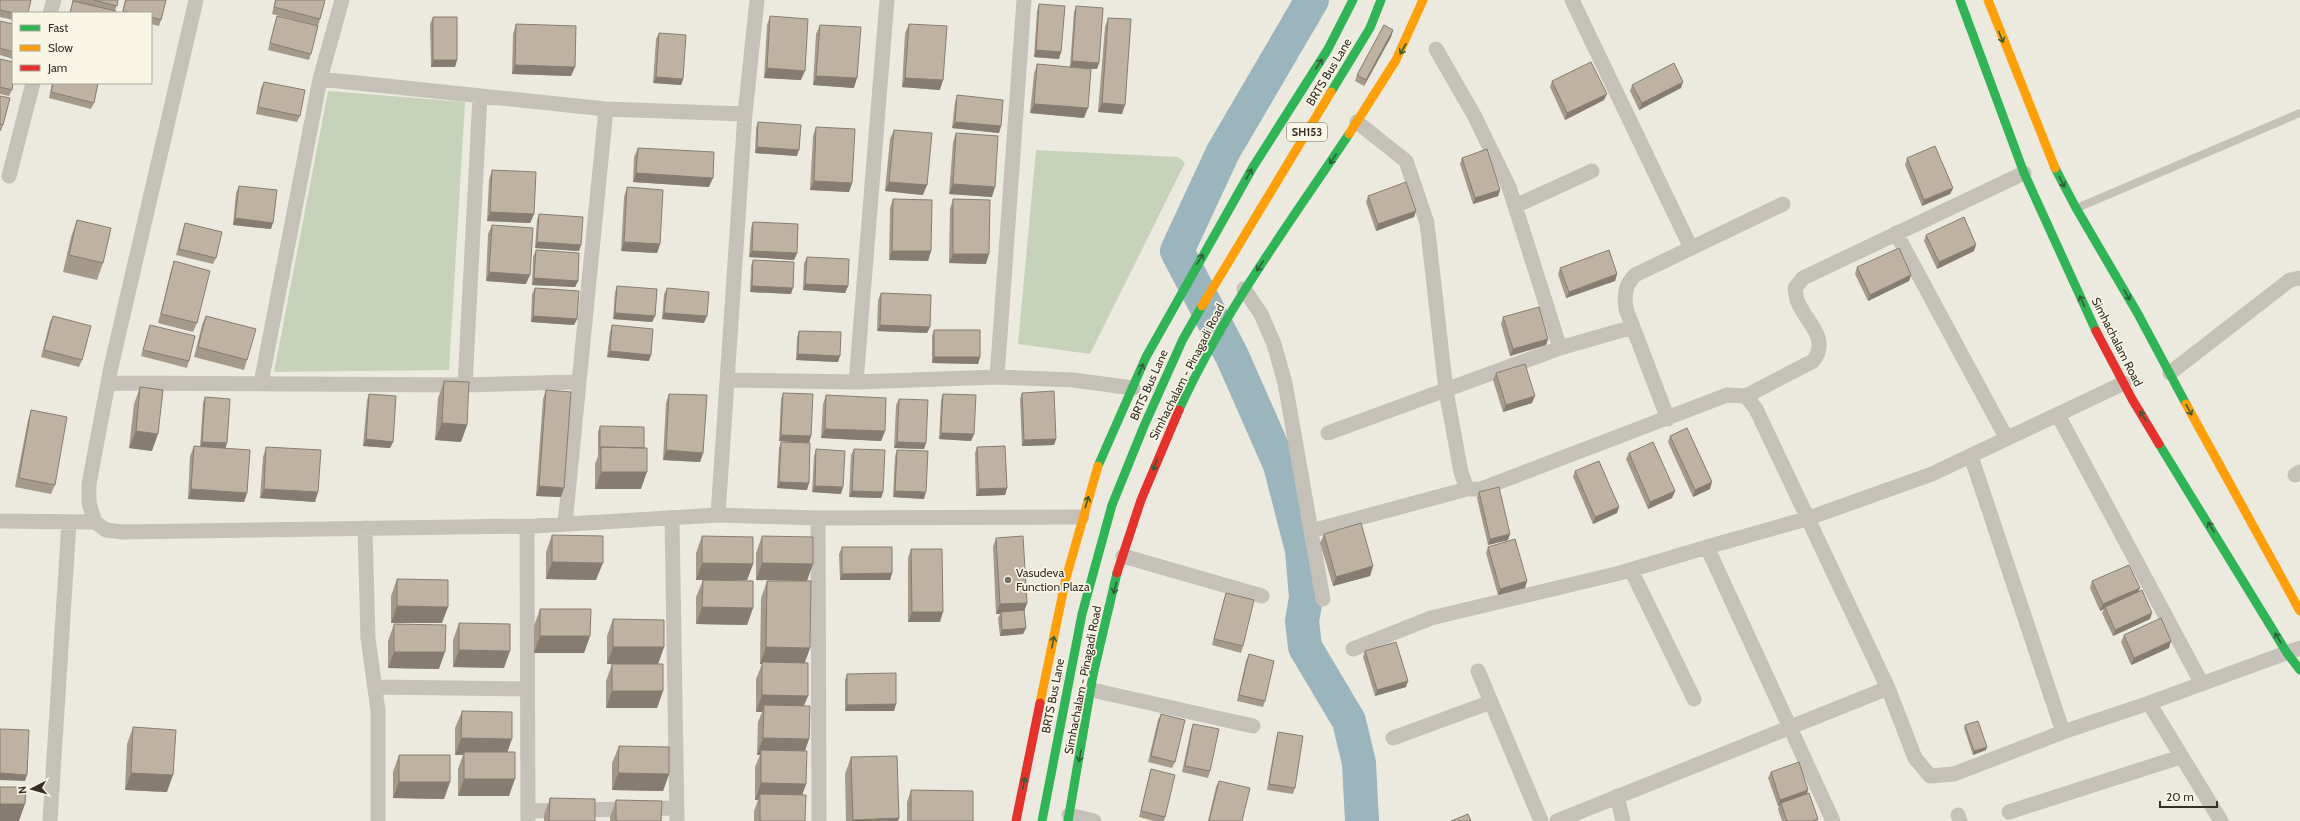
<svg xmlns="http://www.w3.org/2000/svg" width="2300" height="821" font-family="Cabin,sans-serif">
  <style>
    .green { fill: #c7d3b8 }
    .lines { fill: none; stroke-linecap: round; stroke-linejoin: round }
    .river { stroke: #9ab5bd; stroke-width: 34 }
    .lane { stroke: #c5c1b8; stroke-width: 8 }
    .street { stroke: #c5c1b8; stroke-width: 15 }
    .fast { stroke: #30b455; stroke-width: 9 }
    .slow { stroke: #ff9f0a; stroke-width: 9 }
    .jam { stroke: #e5322d; stroke-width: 9 }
    .wall { fill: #a5998a }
    .shaded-wall { fill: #867d70 }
    .building { fill: #c0b2a0; stroke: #867d70 }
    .oneway { stroke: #335e36 }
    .poi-dot { fill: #757067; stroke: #f9f6e5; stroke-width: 1.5 }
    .labels { text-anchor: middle; stroke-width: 3.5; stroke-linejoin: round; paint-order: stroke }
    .shield { fill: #f9f6e5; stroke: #706b5f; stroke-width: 1 }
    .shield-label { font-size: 11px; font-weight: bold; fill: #352f26 }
    .street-label { font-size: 12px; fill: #352f26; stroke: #f9f6e5 }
    .poi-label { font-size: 12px; fill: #352f26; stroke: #f9f6e5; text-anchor: start }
  </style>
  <rect width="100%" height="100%" fill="#eceadf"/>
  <path class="green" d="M328,91L465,102L449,370L274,372Z
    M1036,150L1178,157L1185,163L1090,354L1018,344Z"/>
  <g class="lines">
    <path class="river" d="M1312,0L1223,152L1177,251L1232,356L1280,465L1302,550L1306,598L1302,621L1305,647L1349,721L1359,763L1362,821"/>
    <path class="lane" d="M2077,208L2300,113"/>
    <path class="street" d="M196,0L111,367L89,484V503L95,522L106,530L123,532L535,526L718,515L818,518L1082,517
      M1572,0L1691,248
      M50,13L54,0
      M320,79L606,109L745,114
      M1357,122L1406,161L1427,223L1446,391L1461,472L1467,489H1481L1727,395L1746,396L1756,409L1888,688L1915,758L1930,776L1954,774L2063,732L2149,703L2300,648
      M9,176L33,83
      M1515,206L1592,171
      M1896,233L2007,439
      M1244,289L1261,314L1274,344L1285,383L1323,599
      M1560,348L1633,327
      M2170,373L2290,280L2300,278
      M997,377L1024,0
      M727,380L856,382L997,377L1073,380L1133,388
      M856,382L887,0
      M110,383L465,385L578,382
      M261,383L320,79L342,0
      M465,385L480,96
      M1746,396L1813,361C1831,338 1805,322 1797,300C1796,297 1796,292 1795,288L1803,278L2024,173
      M2058,415L2202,684
      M1668,419L1626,309C1624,295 1625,285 1635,275L1783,204
      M1328,433L1560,348L1509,187L1474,115L1436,49
      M1971,456L2063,732
      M2295,475L2300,472
      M718,515L745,114L757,0
      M818,518L819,821
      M672,519L677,821
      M0,521L95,522
      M565,524L606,109
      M527,526L528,821
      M365,528L368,638L378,711V821
      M1311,531L1467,489
      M1123,556L1262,596
      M1631,570L1694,699
      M1353,649L1431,618L1620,573L1707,547
      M1478,671L1541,821
      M375,687L527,689
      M1092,690L1253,726
      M2149,703L2221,821
      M1393,738L1491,702
      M1617,796L1623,821
      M528,811L676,808
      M2009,812L2180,757
      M1069,815L1094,821
      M1958,815L1960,821
      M50,821L69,522
      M1557,821L1888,688
      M1833,821L1707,547L1806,519L1932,474L2124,383"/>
    <path class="fast" d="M1960,0L2024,173L2096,331
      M1331,92L1370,28L1381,0
      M2055,168L2076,208L2138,314L2186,404
      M1179,410C1224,311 1289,224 1349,134
      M2159,444L2287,653L2300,670
      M1098,466L1146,357L1253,167L1328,49L1353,0
      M1042,821L1082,614L1112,505L1144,426L1183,339L1202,306
      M1068,821L1093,675L1117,573"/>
    <path class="slow" d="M1988,0L2055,168
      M1349,134L1396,60L1423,0
      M1202,306L1331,92
      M2186,404L2300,611
      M1040,703L1066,578L1098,466"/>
    <path class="jam" d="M2096,331L2132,399L2159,444
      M1117,573L1141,500L1179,410
      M1016,821L1040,703"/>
  </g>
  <path class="wall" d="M0,0L13,13V20L0,17Z
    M72,0H118L115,11V13H69L73,2L72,1Z
    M125,0H166L161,20L159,26L151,24V13H122Z
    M275,0H325L320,19L318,26L272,14Z
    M1039,4L1061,52L1059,59L1034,57L1037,11Z
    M1076,6L1099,63L1097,69H1091L1084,118L1030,113L1034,74L1037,64L1070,67L1074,12Z
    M277,16L311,54L309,60L268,50L275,22Z
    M770,16L801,80L764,78L767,25Z
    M433,17L457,60L455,67H431L430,24Z
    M1108,18L1122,114L1098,112L1105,27Z
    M0,21L13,24V59L0,55Z
    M516,24L571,76L512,74L513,34Z
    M909,24L940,90L902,87L905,33Z
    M820,25L854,88L813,85L816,34Z
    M1393,30L1391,37L1364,86L1355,81L1357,75Z
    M659,33L683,79L681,85L653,83L656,39Z
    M0,59L12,90L9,96L0,94Z
    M1552,81L1604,100L1565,120L1550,87Z
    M264,82L300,116L297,122L256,114L261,88Z
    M52,83H98L94,103L91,109L49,98Z
    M1632,85L1681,88L1639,110L1630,91Z
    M957,95L1001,126L999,133L952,128L955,102Z
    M0,96L3,125L1,131H0Z
    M758,122L797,156L755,153L756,128Z
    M816,127L852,183L849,192L810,190L813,136Z
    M894,130L923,195L885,191L890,139Z
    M956,133L992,197L949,194L953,142Z
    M638,148L709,187L633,182L634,157Z
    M1462,158L1500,190L1498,196L1473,204L1460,164Z
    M1907,158L1953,188L1950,194L1922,206L1905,165Z
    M492,170L534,214L530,223L487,221L489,180Z
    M239,186L271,229L233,225L236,193Z
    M627,187L660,244L657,253L621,251L624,197Z
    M1368,196L1416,211L1414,217L1376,231L1366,202Z
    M893,199L931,251L928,261L889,260L890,208Z
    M953,199L986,264L949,263L950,209Z
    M539,214L581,245L579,251L535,248L537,220Z
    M77,220L103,263L97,280L63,272L71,237Z
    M753,222L797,253L794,260L749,257L751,228Z
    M185,223L216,258L213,264L176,255L183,229Z
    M492,225L526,284L486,281L488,234Z
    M1926,235L1974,251L1937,269L1924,241Z
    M536,250L578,281L575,287L532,285L533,257Z
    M807,257L848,286L845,293L803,290L804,263Z
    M753,260L791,294L750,292L751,266Z
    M174,261L197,323L193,332L158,323L171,271Z
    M1857,267L1911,275L1909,281L1868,301L1855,274Z
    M1560,268L1617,274L1615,281L1566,298L1558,274Z
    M617,286L655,316L652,322L613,319L615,292Z
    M535,288L577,319L574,325L531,322L532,294Z
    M667,288L704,323L662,319L664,294Z
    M881,293L930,327L927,333L877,331L878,300Z
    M53,316L82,360L79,367L41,357L50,322Z
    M206,316L247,360L244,370L194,357L202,325Z
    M1503,317L1548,339L1546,345L1510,356L1501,324Z
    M150,325L189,361L187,368L141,356Z
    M612,325L649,361L607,357L610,332Z
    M934,330L980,357L978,364L932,363V336Z
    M799,331L838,362L796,360L797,337Z
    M1496,373L1532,403L1503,412L1493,380Z
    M444,381L467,425L461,442L435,440L438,398Z
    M140,387L152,451L129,448L134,404Z
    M546,390L561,497L536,496L543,399Z
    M783,393L811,436L809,443L779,441L781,399Z
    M1022,393L1056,439L1054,445L1022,446L1020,399Z
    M369,394L393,442L390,448L363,446L367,400Z
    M669,394L703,453L700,462L663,460L666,403Z
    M943,394L974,434L971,441L939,439L941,400Z
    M826,395L885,431L881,441L821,438L823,404Z
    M205,397L225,448L247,493L244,502L188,499L190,456L194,446L200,447L203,403Z
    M899,399L926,443L924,449L894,448L896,405Z
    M31,410L55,485L51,494L15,487L28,420Z
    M600,426L641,489H595V464L598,456V432Z
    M1670,436L1710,489L1693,497L1668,442Z
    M781,442L807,490L777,488L779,448Z
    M266,447L318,492L315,502L260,498L263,457Z
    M977,447L1007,488L1005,495L976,496L975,453Z
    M816,449L841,494L812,492L814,456Z
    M854,449L883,492L881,498L849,497L851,455Z
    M897,450L924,499L893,497L895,456Z
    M1629,453L1675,491L1672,498L1648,509L1626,459Z
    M1575,471L1619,507L1617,513L1593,524L1573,477Z
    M1479,492L1508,540L1488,545L1477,498Z
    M1324,534L1373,566L1370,576L1333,586L1320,543Z
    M552,535L596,580L546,579V552Z
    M702,536L753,564L747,580H696V553Z
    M762,536L807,581L756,580V553Z
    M996,538L1027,603L1024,610L1026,628L1023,634L1000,636L998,618L1000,614H996L993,547Z
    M842,547L892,573L890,580H840L839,554Z
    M1488,547L1527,581L1525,588L1498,595L1486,553Z
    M911,549L940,622H908V558Z
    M397,579L442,623H391V596Z
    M703,580L753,608L747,625L696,624V597Z
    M767,581L810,648L804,663V706L809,739L805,751L806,784L802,795L805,821H754V811L758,800H755V767L760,755H757L758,722L762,712H756V679L762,664H760L761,598Z
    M2092,581L2138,592L2150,619L2113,636L2102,613L2104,609L2100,611L2090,588Z
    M1226,593L1243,646L1241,653L1212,645L1224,599Z
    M540,609L590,636L584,653H534V626Z
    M613,619L664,647L658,664L663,691L657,708H606V681L612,664H642H607V636Z
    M459,623L504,668L453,667V640Z
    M394,624L439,669L388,668V641Z
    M2124,635L2169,648L2131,665L2121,642Z
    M1365,651L1406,687L1375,696L1363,657Z
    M1249,654L1265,701L1263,707L1237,701L1246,661Z
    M847,674L896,704L894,711H845V680Z
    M462,711L507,752L509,796H458V769L463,755H455V728Z
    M1161,714L1175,762L1172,768L1148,762L1158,720Z
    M1193,724L1210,771L1208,778L1182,772L1191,730Z
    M1965,725L1986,750L1973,755L1964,728Z
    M133,727L167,792L125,790L127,744Z
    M1278,732L1295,788L1293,794L1267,790L1276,739Z
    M619,746L669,774L663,791L612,790V763Z
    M399,755L450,782L444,799L393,798V772Z
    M851,757L899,818L898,821H846L845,774Z
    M1151,769L1165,817L1164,821H1154L1139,817L1149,776Z
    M1771,772L1807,794L1818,819L1817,821H1782L1778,809L1779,806H1778L1768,778Z
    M1219,781L1242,821H1208L1216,787Z
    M911,790L973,821H907V802Z
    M550,798L595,821H544V815Z
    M616,800L661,821H610V817Z"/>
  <path class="shaded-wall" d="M1393,30L1391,37L1364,86L1366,80Z
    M1036,50L1061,52L1059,59L1034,57Z
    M433,60H457L455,67H431Z
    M1072,61L1099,63L1097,69L1070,67Z
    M515,65L575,67L571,76L512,74Z
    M767,68L805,71L801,80L764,78Z
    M816,76L857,78L854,88L813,85Z
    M656,77L683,79L681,85L653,83Z
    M905,78L943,80L940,90L902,87Z
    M1683,82L1681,88L1639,110L1642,103Z
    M1607,94L1604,100L1565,120L1567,113Z
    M1102,103L1125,105L1122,114L1098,112Z
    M1034,104L1088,108L1084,118L1030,113Z
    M955,122L1001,126L999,133L952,128Z
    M757,147L799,150L797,156L755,153Z
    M636,173L713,178L709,187L633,182Z
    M814,181L852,183L849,192L810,190Z
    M889,182L927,185L923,195L885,191Z
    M953,184L995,187L992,197L949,194Z
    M1953,188L1950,194L1922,206L1924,200Z
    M1500,190L1498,196L1473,204L1475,198Z
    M1416,211L1414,217L1376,231L1378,224Z
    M490,212L534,214L530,223L487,221Z
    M235,218L273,223L271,229L233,225Z
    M537,242L581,245L579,251L535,248Z
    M624,242L660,244L657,253L621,251Z
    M1976,245L1974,251L1937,269L1939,262Z
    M752,251L797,253L794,260L749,257Z
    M892,251H931L928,261L889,260Z
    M953,254H989L986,264L949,263Z
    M489,272L530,275L526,284L486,281Z
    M1617,274L1615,281L1566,298L1569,292Z
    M1911,275L1909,281L1868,301L1870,295Z
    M534,278L578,281L575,287L532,285Z
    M805,284L848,286L845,293L803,290Z
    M752,286L793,288L791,294L750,292Z
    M615,313L655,316L652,322L613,319Z
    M664,313L707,316L704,323L662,319Z
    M533,316L577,319L574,325L531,322Z
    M880,325L930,327L927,333L877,331Z
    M1548,339L1546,345L1510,356L1513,349Z
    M610,351L651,355L649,361L607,357Z
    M798,354L840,356L838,362L796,360Z
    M934,357H980L978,364L932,363Z
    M1535,396L1532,403L1503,412L1506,405Z
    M442,423L467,425L461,442L435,440Z
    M825,429L885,431L881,441L821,438Z
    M136,431L158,434L152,451L129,448Z
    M941,433L974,434L971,441L939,439Z
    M781,435L811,436L809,443L779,441Z
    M366,439L393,442L390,448L363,446Z
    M1056,439L1054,445L1022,446L1024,440Z
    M202,442L227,443L225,450L200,448Z
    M897,442L926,443L924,449L894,448Z
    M666,450L703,453L700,462L663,460Z
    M601,472H647L641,489H595Z
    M779,482L809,483L807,490L777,488Z
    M1712,482L1710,489L1693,497L1695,490Z
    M539,486L564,488L561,497L536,496Z
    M815,486L843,487L841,494L812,492Z
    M1007,488L1005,495L976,496L979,489Z
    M191,489L247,493L244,502L188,499Z
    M264,489L318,492L315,502L260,498Z
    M852,491L883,492L881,498L849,497Z
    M895,491L926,492L924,499L893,497Z
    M1675,491L1672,498L1648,509L1650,502Z
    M1619,507L1617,513L1593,524L1595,517Z
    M1510,534L1508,540L1488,545L1490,539Z
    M552,562L603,563L596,580L546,579Z
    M702,563L753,564L747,580H696Z
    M762,563L813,564L807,581L756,580Z
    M1373,566L1370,576L1333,586L1336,577Z
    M892,573L890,580H840L842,574Z
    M1527,581L1525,588L1498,595L1500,589Z
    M2140,588L2137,594L2105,607L2104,609L2100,611L2103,604Z
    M1027,603L1024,612H1001L1000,614H996L1000,604Z
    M397,606L448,607L442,623H391Z
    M702,607L753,608L747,625L696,624Z
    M912,612H943L940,622H908Z
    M2152,613L2150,619L2113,636L2115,630Z
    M1026,628L1023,634L1000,636L1002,630Z
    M540,636H590L584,653H534Z
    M2171,641L2169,648L2131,665L2134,658Z
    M613,647H664L658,664H607Z
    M766,647L810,648L804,665L762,662V664H760Z
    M459,650L510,651L504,668L453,667Z
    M394,652H445L439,669L388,668Z
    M1408,681L1406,687L1375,696L1377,690Z
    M612,691H663L657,708H606Z
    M762,695L808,696L801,713L764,705L762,712H756Z
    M896,704L894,711H845L847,705Z
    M461,738L512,739L506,756L464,752L463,755H455Z
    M763,738L809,739L803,756L761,750L760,755H757Z
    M1987,747L1986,750L1973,755L1974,751Z
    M0,773L27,775L25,781L0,780Z
    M131,773L173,775L167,792L125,790Z
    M618,773L669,774L663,791L612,790Z
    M464,779H515L509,796H458Z
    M399,782H450L444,799L393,798Z
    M761,783L806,784L800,801L760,794L758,800H755Z
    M1808,790L1806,797L1781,803L1779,806H1778L1780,800Z
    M0,804H25L19,821H0Z
    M899,818L898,821H852L853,820Z"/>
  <path class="building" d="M0,0H31L28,13H13L0,10Z
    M94,0H118L117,6Z
    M126,0H166L161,20L151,17V13H133L123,11Z
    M276,0H325L320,19L274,7Z
    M73,1L116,11L115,13H70Z
    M1039,4L1065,6L1061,52L1036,50Z
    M1076,6L1103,8L1099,63L1072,61Z
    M277,16L318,26L311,54L270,43Z
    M770,16L808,19L805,71L767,68Z
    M433,17H457V60H433Z
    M1108,18L1131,19L1125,105L1102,103Z
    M0,21L13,24V52L0,48Z
    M516,24L576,26L575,67L515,65Z
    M909,24L947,26L943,80L905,78Z
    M820,25L861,27L857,78L816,76Z
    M1384,25L1393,30L1366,80L1357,75Z
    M659,33L686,35L683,79L656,77Z
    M0,59L13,62V83L12,90L0,87Z
    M1591,62L1607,94L1567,113L1552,81Z
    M1674,63L1683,82L1642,103L1632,85Z
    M1037,64L1091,69L1088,108L1034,104Z
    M264,82L305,90L300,116L258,107Z
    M53,83H98L94,103L51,92Z
    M957,95L1003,100L1001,126L955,122Z
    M0,96L10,98L3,125L0,124Z
    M758,122L801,125L799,150L757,147Z
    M816,127L855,129L852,183L814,181Z
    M894,130L932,133L927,185L889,182Z
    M956,133L998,136L995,187L953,184Z
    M1935,146L1953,188L1924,200L1907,158Z
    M638,148L714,152L713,178L636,173Z
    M1487,149L1500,190L1475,198L1462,158Z
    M492,170L536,172L534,214L490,212Z
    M1406,182L1416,211L1378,224L1368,196Z
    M239,186L277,190L273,223L235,218Z
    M627,187L663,190L660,244L624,242Z
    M893,199L932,200L931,251H892Z
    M953,199L990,200L989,254H953Z
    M539,214L583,217L581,245L537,242Z
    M1964,217L1976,245L1939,262L1926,235Z
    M77,220L111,228L103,263L69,255Z
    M753,222L798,224L797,253L752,251Z
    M185,223L222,232L216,258L179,249Z
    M492,225L533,228L530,275L489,272Z
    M1899,248L1911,275L1870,295L1857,267Z
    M536,250L579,253L578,281L534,278Z
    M1609,250L1617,274L1569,292L1560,268Z
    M807,257L849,259L848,286L805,284Z
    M753,260L794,262L793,288L752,286Z
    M174,261L210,271L197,323L161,314Z
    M617,286L657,289L655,316L615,313Z
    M535,288L579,291L577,319L533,316Z
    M667,288L709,292L707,316L664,313Z
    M881,293L931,295L930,327L880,325Z
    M1539,307L1548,339L1513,349L1503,317Z
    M53,316L91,326L82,360L44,350Z
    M206,316L256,329L247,360L198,347Z
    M150,325L195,336L189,361L143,350Z
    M612,325L653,329L651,355L610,351Z
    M934,330H980V357H934Z
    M799,331L841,332L840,356L798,354Z
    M1525,364L1535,396L1506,405L1496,373Z
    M444,381L469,382L467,425L442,423Z
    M140,387L163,390L158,434L136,431Z
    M546,390L571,392L564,488L539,486Z
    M1054,391L1056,439L1024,440L1022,393Z
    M783,393L813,394L811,436L781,435Z
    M369,394L396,396L393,442L366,439Z
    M669,394L707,395L703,453L666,450Z
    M943,394L976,395L974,434L941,433Z
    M826,395L886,398L885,431L825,429Z
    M205,397L230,399L227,443L202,442Z
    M899,399L928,400L926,443L897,442Z
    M31,410L67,417L55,485L19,478Z
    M600,426L644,427V448L601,447V449H600Z
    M1687,428L1712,482L1695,490L1670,436Z
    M781,442L810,443L809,483L779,482Z
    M1653,442L1675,491L1650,502L1629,453Z
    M194,446L250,450L247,493L191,489Z
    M1005,446L1007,488L979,489L977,447Z
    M266,447L321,450L318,492L264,489Z
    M601,447L647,448V472H601Z
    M816,449L845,451L843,487L815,486Z
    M854,449L885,450L883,492L852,491Z
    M897,450L928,451L926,492L895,491Z
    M1599,461L1619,507L1595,517L1575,471Z
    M1499,487L1510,534L1490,539L1479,492Z
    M1361,523L1373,566L1336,577L1324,534Z
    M552,535L603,536V563L552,562Z
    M702,536L753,537V564L702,563Z
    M762,536L813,537V564L762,563Z
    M1023,536L1027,603L1000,604L996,538Z
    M1515,539L1527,581L1500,589L1488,547Z
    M842,547H892V573L842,574Z
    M911,549H942L943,612H912Z
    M2129,565L2140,588L2103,604L2092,581Z
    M397,579L448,580V607L397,606Z
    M703,580L753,581V608L702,607Z
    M767,581H811L810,648L766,647Z
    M2142,590L2152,613L2115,630L2105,607Z
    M1226,593L1254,600L1243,646L1214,639Z
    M540,609H591L590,636H540Z
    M1024,610L1026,628L1002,630L1001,612Z
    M2161,618L2171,641L2134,658L2124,635Z
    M613,619L664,620V647H613Z
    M459,623L510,624V651L459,650Z
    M394,624L446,625L445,652H394Z
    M1396,642L1408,681L1377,690L1365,651Z
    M1249,654L1274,661L1265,701L1239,695Z
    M762,662L808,663V696L762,695Z
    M612,664H663V691H612Z
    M896,673V704L847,705V674Z
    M764,705L810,706L809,739L763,738Z
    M462,711L512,712V739L461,738Z
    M1161,714L1185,720L1175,762L1151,756Z
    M1978,721L1987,747L1974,751L1965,725Z
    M1193,724L1219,729L1210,771L1185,766Z
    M133,727L176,730L173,775L131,773Z
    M0,729L29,730L27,775L0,773Z
    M1278,732L1303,736L1295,788L1269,784Z
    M619,746L669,747V774L618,773Z
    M761,750L807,751L806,784L761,783Z
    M464,752H515V779H464Z
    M399,755H450V782H399Z
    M897,756L899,818L853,820L851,757Z
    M1799,762L1808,790L1780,800L1771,772Z
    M1151,769L1175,775L1165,817L1141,811Z
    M1219,781L1250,788L1242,821H1209Z
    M0,787H26L25,804H0Z
    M911,790L973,791V821H911Z
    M1809,793L1818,819L1812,821H1787L1781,803Z
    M760,794L806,795L805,821H760Z
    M550,798L595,799V821H549Z
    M616,800L662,801L661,821H616Z
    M1468,814L1471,821H1451Z"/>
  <defs><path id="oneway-shaft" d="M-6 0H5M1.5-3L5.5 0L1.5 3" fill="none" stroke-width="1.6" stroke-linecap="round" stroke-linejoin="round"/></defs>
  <g class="oneway">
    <use href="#oneway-shaft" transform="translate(2001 37) rotate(68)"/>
    <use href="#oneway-shaft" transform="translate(1403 49) rotate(119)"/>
    <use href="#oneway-shaft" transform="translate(1319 64) rotate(-57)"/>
    <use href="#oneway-shaft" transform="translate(1333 159) rotate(123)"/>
    <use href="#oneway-shaft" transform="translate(1249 174) rotate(-61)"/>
    <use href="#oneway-shaft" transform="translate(2062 182) rotate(62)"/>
    <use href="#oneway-shaft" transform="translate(1200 259) rotate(-60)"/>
    <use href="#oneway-shaft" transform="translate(1260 266) rotate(124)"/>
    <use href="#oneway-shaft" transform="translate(2127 295) rotate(60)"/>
    <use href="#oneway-shaft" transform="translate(2082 301) rotate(-115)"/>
    <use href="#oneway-shaft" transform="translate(1141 369) rotate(-66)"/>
    <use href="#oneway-shaft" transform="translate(2189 410) rotate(62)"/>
    <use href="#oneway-shaft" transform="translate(2143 416) rotate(-122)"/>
    <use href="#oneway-shaft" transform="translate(1155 465) rotate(110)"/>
    <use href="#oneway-shaft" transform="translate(1087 502) rotate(-73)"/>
    <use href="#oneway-shaft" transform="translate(2211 527) rotate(-121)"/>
    <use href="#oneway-shaft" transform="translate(1115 588) rotate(105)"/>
    <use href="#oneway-shaft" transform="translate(2278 638) rotate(-121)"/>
    <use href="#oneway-shaft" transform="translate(1053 642) rotate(-78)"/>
    <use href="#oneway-shaft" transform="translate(1080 756) rotate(100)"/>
    <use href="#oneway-shaft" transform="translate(1024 783) rotate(-78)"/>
  </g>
  <circle class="poi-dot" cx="1008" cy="580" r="4"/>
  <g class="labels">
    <rect class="shield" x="1287" y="123" width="40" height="18" rx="3"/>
    <g class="shield-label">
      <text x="1307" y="136">SH153</text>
    </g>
    <g class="street-label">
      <text transform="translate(1329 72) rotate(-59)" y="4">BRTS Bus Lane</text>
      <text transform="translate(2117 342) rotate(63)" y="4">Simhachalam Road</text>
      <text transform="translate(1187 372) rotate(-63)" y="4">Simhachalam - Pinagadi Road</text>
      <text transform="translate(1149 385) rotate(-66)" y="4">BRTS Bus Lane</text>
      <text transform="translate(1083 680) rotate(-79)" y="4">Simhachalam - Pinagadi Road</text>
      <text transform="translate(1053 696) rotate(-79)" y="4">BRTS Bus Lane</text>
    </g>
    <g class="poi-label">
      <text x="1016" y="577">Vasudeva<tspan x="1016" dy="14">Function Plaza</tspan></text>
    </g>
  </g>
  <rect x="12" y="12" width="140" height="72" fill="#f9f6e5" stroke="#aba699"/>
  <rect x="20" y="25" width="20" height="6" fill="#30b455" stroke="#aba699"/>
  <text x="48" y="32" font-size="12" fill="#352f26">Fast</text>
  <rect x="20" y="45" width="20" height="6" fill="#ff9f0a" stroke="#aba699"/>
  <text x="48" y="52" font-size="12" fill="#352f26">Slow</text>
  <rect x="20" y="65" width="20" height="6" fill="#e5322d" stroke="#aba699"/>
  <text x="48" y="72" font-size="12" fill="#352f26">Jam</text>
  <g transform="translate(32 789) rotate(264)" stroke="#f9f6e5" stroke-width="3" paint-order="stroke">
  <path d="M0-3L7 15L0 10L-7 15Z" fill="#352f26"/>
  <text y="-6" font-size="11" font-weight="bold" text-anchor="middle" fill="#352f26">N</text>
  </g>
  <path d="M2160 801v6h57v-6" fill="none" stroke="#352f26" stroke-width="2"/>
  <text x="2166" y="801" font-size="12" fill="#352f26" stroke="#f9f6e5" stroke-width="3" paint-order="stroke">20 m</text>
</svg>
